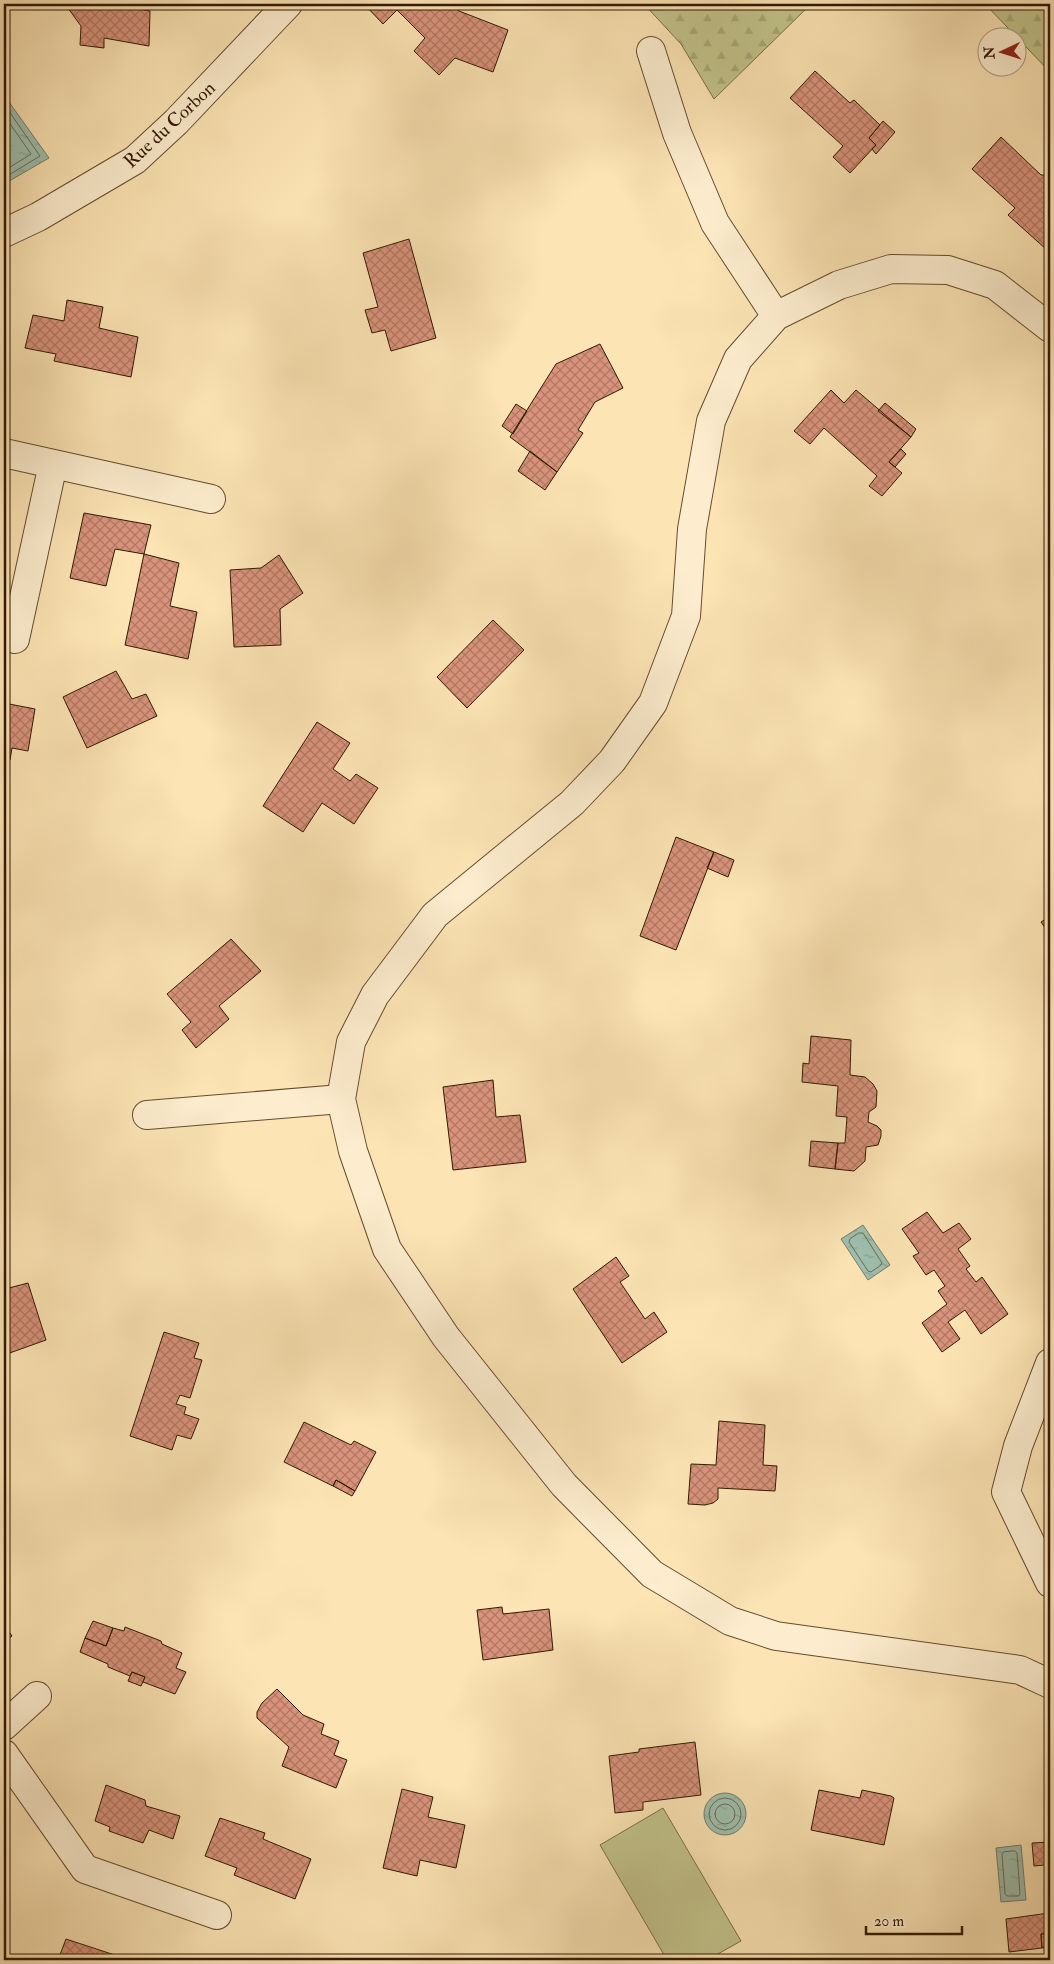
<svg xmlns="http://www.w3.org/2000/svg" width="1054" height="1964" font-family="'IM FELL Double Pica',serif">
  <style>
    .forest { fill: url(#forest-firs); stroke: #7a6e46 }
    .green { fill: #c2c38b; stroke: #7a6e46 }
    .water { fill: url(#water-ripples); stroke: #737d68 }
    .lines { fill: none; stroke-linecap: round; stroke-linejoin: round }
    .shore { stroke: #686c57; stroke-width: 1 }
    .building { fill: url(#building-cross-hatch); stroke: #311900 }
    .minor-casing { stroke: #644c2d; stroke-width: 30 }
    .minor { stroke: #fdedce; stroke-width: 28 }
    .labels { text-anchor: middle; stroke-width: 4; stroke-linejoin: round; paint-order: stroke }
    .street-label { font-size: 19px; fill: #311900; stroke: #fdedce }
  </style>
  <defs>
    <pattern id="forest-firs" width="22" height="20" patternUnits="userSpaceOnUse" patternTransform="scale(1.25)"><rect width="22" height="20" fill="#c2c38b"/><path d="M5 1l3.5 6h-7zM16 11l3.5 6h-7z" fill="#a7a776"/></pattern>
    <pattern id="water-ripples" width="26" height="14" patternUnits="userSpaceOnUse" patternTransform="scale(1.25)"><rect width="26" height="14" fill="#9fbfae"/><path d="M2 4q2-2 4 0t4 0M15 11q2-2 4 0t4 0" fill="none" stroke="#89a494"/></pattern>
    <pattern id="building-cross-hatch" width="8" height="8" patternUnits="userSpaceOnUse" patternTransform="scale(1.25)"><rect width="8" height="8" fill="#d9937c"/><path d="M0 0l8 8M0 8l8-8" fill="none" stroke="#b17763"/></pattern>
  </defs>
  <rect width="100%" height="100%" fill="#fce4b4"/>
  <filter id="stains"><feTurbulence type="fractalNoise" baseFrequency=".004" numOctaves="4"/><feColorMatrix values="0 0 0 0 .2 0 0 0 0 .09 0 0 0 0 .02 0 0 0 .5 -.17"/></filter>
  <radialGradient id="worn" r=".72"><stop offset=".6" stop-color="#630" stop-opacity="0"/><stop offset="1" stop-color="#630" stop-opacity=".3"/></radialGradient>
  <path class="forest" d="M644,4H811L714,99L681,44Z
    M985,4H1050V72Z"/>
  <path class="green" d="M663,1808L741,1941L707,1960H667L600,1845Z"/>
  <path class="water" d="M4,95L49,158L4,184Z
    M863,1225L890,1265L868,1280L841,1239Z
    M704 1814a21 21 0 1 1 42 0a21 21 0 1 1-42 0Z
    M1021,1845L1026,1900L1001,1902L996,1848Z"/>
  <g class="lines">
    <path class="shore" d="M4,104L40,156L4,178
      M4,115L31,154L4,171
      M859,1233H863L882,1263L881,1265L871,1272L868,1271L849,1242L850,1239Z
      M709 1814a16 16 0 1 1 32 0a16 16 0 1 1-32 0Z
      M715 1814a10 10 0 1 1 20 0a10 10 0 1 1-20 0Z
      M1015,1851L1017,1853L1020,1894L1018,1896H1007L1005,1894L1002,1854L1004,1852Z"/>
  </g>
  <path class="building" d="M65,4H111L150,11L149,46L104,38V48L80,45L81,26Z
    M364,4H451L459,11L508,30L493,72L455,58L439,75L414,51L425,38L397,10L383,24Z
    M815,71L850,103L854,100L880,125L869,138L876,145L850,173L833,157L843,146L790,98Z
    M883,121L895,132L876,154L872,149L876,145L869,138Z
    M1001,137L1041,175H1045L1050,179V246L1047,250L1008,215L1015,208L972,169Z
    M409,239L436,338L391,351L385,330L372,333L365,310L378,307L363,253Z
    M67,300L103,307L99,328L138,337L131,377L54,361L56,354L25,348L33,315L64,321Z
    M600,344L623,388L595,402L578,430L583,433L557,472L510,437L556,364Z
    M831,390L844,403L856,390L911,437L889,462L902,473L882,496L869,486L877,476L824,428L810,444L794,431Z
    M885,403L916,429L911,437L878,411Z
    M516,404L527,411L513,434L502,426Z
    M901,449L906,454L895,467L889,462Z
    M530,451L557,472L545,490L518,471Z
    M84,513L151,525L144,554L115,549L106,586L70,578Z
    M144,554L179,563L170,606L197,612L188,659L125,645Z
    M279,555L303,593L280,609L281,645L234,647L230,570L261,568Z
    M493,620L524,650L467,708L437,677Z
    M116,671L132,699L146,694L157,716L87,748L63,697Z
    M4,703L35,709L28,751L12,748L10,760L4,759Z
    M317,722L350,743L333,769L350,781L356,774L378,788L354,824L322,803L303,832L263,806Z
    M676,837L714,852L676,950L640,936Z
    M714,852L734,860L728,877L707,868Z
    M1050,916V935L1041,922Z
    M231,939L261,971L219,1006L229,1019L196,1048L182,1030L191,1022L167,994Z
    M811,1036L851,1040L850,1075L865,1077L873,1084L877,1091L876,1107L869,1112L868,1122L877,1126L881,1130V1136L878,1145L866,1147L865,1161L854,1171L835,1169L838,1143H845L847,1117L836,1116L838,1086L802,1082L803,1063L809,1064Z
    M493,1080L496,1117L520,1115L526,1162L453,1170L443,1087Z
    M811,1141L838,1143L835,1169L809,1166Z
    M927,1212L943,1233L959,1223L971,1239L958,1249L970,1266L966,1269L976,1282L982,1277L1008,1314L981,1334L965,1310L948,1322L960,1339L942,1352L922,1323L947,1304L938,1291L945,1286L934,1270L926,1275L913,1256L919,1253L902,1229Z
    M616,1257L629,1276L620,1282L645,1319L654,1312L667,1332L622,1363L573,1289Z
    M28,1283L46,1340L4,1355V1286L5,1289Z
    M164,1332L199,1343L194,1358L202,1360L190,1398L180,1395L176,1404L186,1407L184,1414L199,1419L191,1439L177,1435L172,1450L130,1436Z
    M719,1421L765,1425L763,1465L777,1466L775,1491L718,1488V1499L713,1503L705,1505L688,1504L691,1464L716,1465Z
    M304,1422L351,1445L354,1441L376,1452L355,1491L336,1480L333,1486L284,1462Z
    M336,1480L355,1491L352,1496L333,1486Z
    M502,1607L503,1614L549,1609L553,1650L483,1660L477,1610Z
    M93,1621L113,1628L106,1646L85,1638Z
    M4,1625L12,1636L4,1642Z
    M125,1627L161,1641L162,1644L182,1653L176,1668L186,1672L175,1694L143,1682L145,1677L132,1672L130,1676L108,1667V1664L80,1652L85,1638L106,1646L113,1628L124,1631Z
    M132,1672L145,1677L141,1686L128,1681Z
    M277,1689L303,1715L324,1724L321,1734L339,1741L334,1755L347,1760L336,1788L282,1766L289,1747L257,1718V1712L262,1703Z
    M695,1742L701,1795L643,1802V1810L615,1813L609,1756L639,1752V1749Z
    M106,1785L145,1800L146,1806L180,1816L173,1839L149,1830L143,1843L109,1831L110,1827L95,1821Z
    M402,1789L433,1797L428,1817L465,1825L456,1868L420,1860L417,1876L383,1868Z
    M819,1790L860,1798L862,1790L891,1796L894,1798L884,1845L811,1830Z
    M220,1818L265,1833L263,1839L311,1859L295,1899L234,1875L237,1868L205,1856Z
    M1050,1842V1933L1041,1934L1042,1948L1009,1952L1006,1919L1049,1913L1045,1865L1034,1866L1032,1843Z
    M1050,1933V1947L1042,1948L1041,1934Z
    M66,1939L130,1960H58Z
    M4,1954L16,1960H4Z"/>
  <g class="lines">
    <defs>
      <path id="minor" d="M651,51L677,133L715,223L776,316
        M4,233L38,217L135,160L176,122L288,4
        M1050,328L995,285L948,270L891,269L839,285L776,316L738,359L711,421L692,529L686,616L653,703L612,761L572,803L435,915L375,995L351,1042L341,1099L353,1151L387,1249L446,1337L564,1485L652,1574L730,1621L776,1636L1020,1670L1050,1684
        M4,453L211,499
        M15,639L53,464
        M147,1115L341,1099
        M1050,1363L1018,1446L1006,1492L1050,1583
        M4,1726L37,1696
        M4,1754L85,1869L217,1915"/>
    </defs>
    <use href="#minor" class="minor-casing"/>
    <use href="#minor" class="minor"/>
  </g>
  <g class="labels">
    <g class="street-label">
      <text transform="translate(169 124) rotate(-43)" y="7">Rue du Corbon</text>
    </g>
  </g>
  <rect width="1054" height="1964" fill="none" stroke="#fce4b4" stroke-width="20"/>
  <rect x="5" y="5" width="1044" height="1954" fill="none" stroke="#311900" stroke-width="2.5"/>
  <rect x="10" y="10" width="1034" height="1944" fill="none" stroke="#311900"/>
  <g transform="translate(1002 52) rotate(266)"><circle r="24" fill="#fdedce" stroke="#ab987c"/>
  <path d="M0-4L9 19L0 12L-9 19Z" fill="#8f2418"/>
  <text y="-8" font-size="14" font-weight="bold" text-anchor="middle" fill="#311900">N</text>
  </g>
  <path d="M866 1926v8h96v-8" fill="none" stroke="#311900" stroke-width="2.5"/>
  <text x="874" y="1926" font-size="15" fill="#311900" stroke="#fdedce" stroke-width="4" paint-order="stroke">20 m</text>
  <rect width="100%" height="100%" filter="url(#stains)"/>
  <rect width="100%" height="100%" fill="url(#worn)"/>
</svg>
